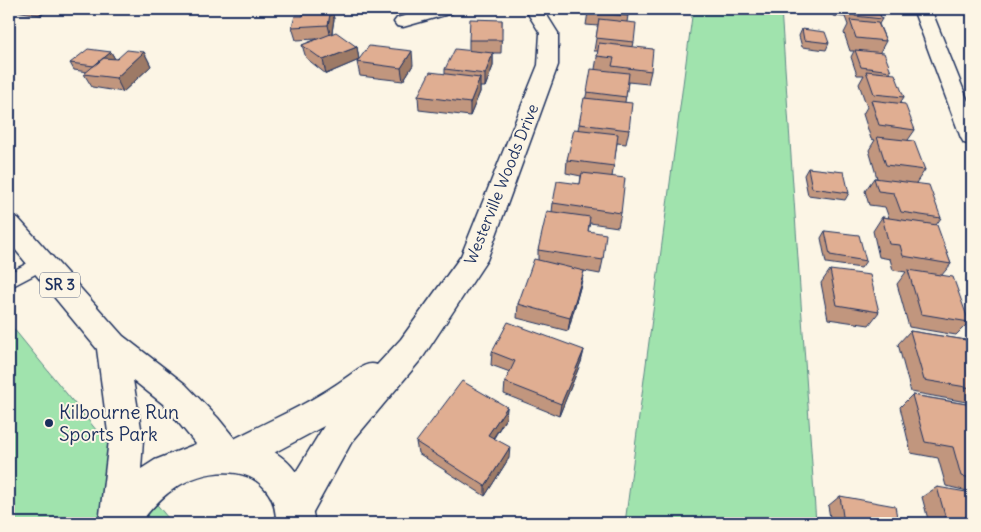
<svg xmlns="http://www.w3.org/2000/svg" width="981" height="532" font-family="Delius,sans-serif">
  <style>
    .green { fill: #a0e3ad; stroke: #5e8986 }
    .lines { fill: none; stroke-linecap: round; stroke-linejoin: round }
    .service-casing { stroke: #1b2f5e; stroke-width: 3 }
    .minor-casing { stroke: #1b2f5e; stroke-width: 3 }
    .primary-casing { stroke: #1b2f5e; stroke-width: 3 }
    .service { fill: #fcf5e5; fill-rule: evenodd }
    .minor { fill: #fcf5e5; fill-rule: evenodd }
    .primary { fill: #fcf5e5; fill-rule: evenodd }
    .wall { fill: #c1967e; stroke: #1b2f5e }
    .shaded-wall { fill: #9d7a66; stroke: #1b2f5e }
    .building { fill: #e0ae92; stroke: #1b2f5e }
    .poi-dot { fill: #1b2f5e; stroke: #fcf5e5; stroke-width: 2 }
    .labels { text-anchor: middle; stroke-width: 4; stroke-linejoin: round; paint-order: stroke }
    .shield { fill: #fcf5e5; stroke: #5e6a86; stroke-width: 1 }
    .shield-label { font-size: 15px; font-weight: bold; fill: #1b2f5e }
    .street-label { font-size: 16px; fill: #1b2f5e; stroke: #fcf5e5 }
    .near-poi-label { font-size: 19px; fill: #1b2f5e; stroke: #fcf5e5; text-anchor: start }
  </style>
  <rect width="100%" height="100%" fill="#fcf5e5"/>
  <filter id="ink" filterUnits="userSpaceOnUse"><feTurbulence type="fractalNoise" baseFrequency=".02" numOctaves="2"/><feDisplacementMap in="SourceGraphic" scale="10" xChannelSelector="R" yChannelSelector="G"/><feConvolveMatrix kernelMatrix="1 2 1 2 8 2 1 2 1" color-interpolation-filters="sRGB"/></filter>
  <g filter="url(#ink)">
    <path class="green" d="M693,9H781L816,523H625Z
      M9,323L172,523H9Z"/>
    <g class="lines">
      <defs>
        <path id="service" d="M41,256L47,258L50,263L47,268L9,288V273Z"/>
        <path id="minor" d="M428,9H455L452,13L403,27L397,26L394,22L397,18Z
          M525,9H543L558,33V65L487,260L423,357L351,443L308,521C300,524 290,524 282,521L277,508L282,495L324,426L238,472L226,467L221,455L226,443C266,422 310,404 347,377C356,371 366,361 377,365L401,339L461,256L538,65L540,33Z
          M913,9H931L972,111V145L964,143L961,138Z"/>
        <path id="primary" d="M9,216L18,218L123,336L185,384L218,418L235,439C286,447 306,474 315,523H277C275,513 275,502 269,494C249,462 202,470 175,488C161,497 150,510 140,523H99L109,440L97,349L9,242ZM133,380L163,404L196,444L155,460L141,469L143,440Z"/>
      </defs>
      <use href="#service" class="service-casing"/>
      <use href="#minor" class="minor-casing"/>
      <use href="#primary" class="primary-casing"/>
      <use href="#service" class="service"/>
      <use href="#minor" class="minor"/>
      <use href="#primary" class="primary"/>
    </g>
    <path class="wall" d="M9,9H51L41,15L9,10Z
      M304,9H332L334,19L332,33L357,47L359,60L326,74L306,58L302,45L317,39L296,40L292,27L303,16Z
      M629,9L627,22L634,42L633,47L651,71L648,84L628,82L625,102L629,130L626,144L617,143L612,177L621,213L618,227L590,223L588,231L603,260L600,274L584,271L581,284L568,331L517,318L518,304L538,260V250L552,212L553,203L580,184L581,176L566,173L567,160L578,129L587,92L595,69L598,51H594L598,26L586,25L588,12Z
      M831,9H877L882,19L879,24L886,41L880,52L891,71L890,73L904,97L900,103L915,130L908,140L925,170L916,183L941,218L936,225L951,264L941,276L969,322L956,335L909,327L897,284L906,272L893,270L890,259L879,257L873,231L882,217L889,218L885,207L869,205L865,191L874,178H877L869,150L875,140L871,139L863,114L867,107L859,84L864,75H857L851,57L854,51H850L844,33L848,25L845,17L833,16Z
      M969,9H972V21L970,16L972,14Z
      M502,20L501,53H492H493V66L485,87H480V92L470,116L419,110L418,96L445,74V69L469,50V40Z
      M802,29L829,43L826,50L802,47L799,36Z
      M111,52L115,59H117L144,52L151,66L123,92L92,87L84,74L87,72L74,70L70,63Z
      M357,62L413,65L403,81L360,76Z
      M808,168L849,193L845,200L808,195L804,175Z
      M825,231L866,261L861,268L826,263L821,238Z
      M830,270L879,312L869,325L828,319L821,283Z
      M910,331L972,341V403L911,392L898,344Z
      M584,350L581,362L559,416L504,394L505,382L510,372L491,365L492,352Z
      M912,395L972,405V492L946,486L938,458L911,453L900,407Z
      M507,407L506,418L494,438L509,458L485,496L418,453L416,442Z
      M937,487L972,523H929L922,497Z
      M840,496L898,523H831L828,506Z"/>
    <path class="shaded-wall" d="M38,9H51L41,15Z
      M331,9H332L334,19L331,38L328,25Z
      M357,47L359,60L326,74L323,60Z
      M412,51L413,65L403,81L401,68Z
      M111,52L115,59L94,66Z
      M144,52L151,66L123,92L116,78Z
      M493,53V66L485,87V74Z
      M480,78V92L470,116V103Z
      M584,271L581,284L568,331L570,318Z
      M584,350L581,362L559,416L561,404Z
      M507,407L506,418L488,446V435Z
      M510,447L509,458L485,496V486Z"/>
    <path class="building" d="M304,9H331L328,25L292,27L295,16H303Z
      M589,9H629L628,16L588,12Z
      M852,9H877L882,19L855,16Z
      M470,19L502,20V40H469Z
      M599,19L636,23L634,42L596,38Z
      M850,20L878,23L886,41L856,38Z
      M802,29L825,32L829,43L804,40Z
      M336,32L357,47L323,60L302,45Z
      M599,43L653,49L651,71L612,66L614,58L597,56Z
      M369,46L412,51L401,68L357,62Z
      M88,49L111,52L94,66L70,63Z
      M455,49L493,53L485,74L445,69Z
      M127,50L144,52L116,78L84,74L103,58L117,59Z
      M855,50L884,53L891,71L861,67Z
      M591,69L629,73L626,97L587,92Z
      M866,71L895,74L904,97L874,94Z
      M430,72L480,78L470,103L418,96Z
      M584,98L632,103L629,130L579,124Z
      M871,100L905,104L915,130L879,125Z
      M574,129L618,134L614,166L567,160Z
      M877,137L914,141L925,170L886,165Z
      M808,168L844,172L849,193L812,188Z
      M582,173L625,178L621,213L553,203L557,181L580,184Z
      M874,178L929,185L941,218L901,212L894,193L878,191Z
      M547,211L590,217L588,231L606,234L603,260L538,250Z
      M882,217L937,225L951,264L903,256L900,245L889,244Z
      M825,231L859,235L866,261L830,255Z
      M534,259L584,271L570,318L518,304Z
      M830,270L870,275L879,312L837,305Z
      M908,270L953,277L969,322L921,314Z
      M508,322L584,350L561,404L505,382L515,361L492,352Z
      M910,331L972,341V388L924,380Z
      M462,381L507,407L488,435L510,447L485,486L416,442Z
      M912,395L972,405V478L961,476L953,447L925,442Z
      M937,487L972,493V523H947Z
      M840,496L895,506L898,523H844Z"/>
  </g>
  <circle class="poi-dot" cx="49" cy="423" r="5"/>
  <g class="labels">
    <rect class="shield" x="40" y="272.5" width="40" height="25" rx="4"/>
    <g class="shield-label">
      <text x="60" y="290">SR 3</text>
    </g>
    <g class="street-label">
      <text transform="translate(501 184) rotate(-68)" y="6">Westerville Woods Drive</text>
    </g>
    <g class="near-poi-label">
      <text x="59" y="419">Kilbourne Run<tspan x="59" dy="22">Sports Park</tspan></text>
    </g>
  </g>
  <rect width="981" height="532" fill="none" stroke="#fcf5e5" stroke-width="30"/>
  <rect x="15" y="15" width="951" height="502" fill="none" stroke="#1b2f5e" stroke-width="2" filter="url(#ink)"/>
</svg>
